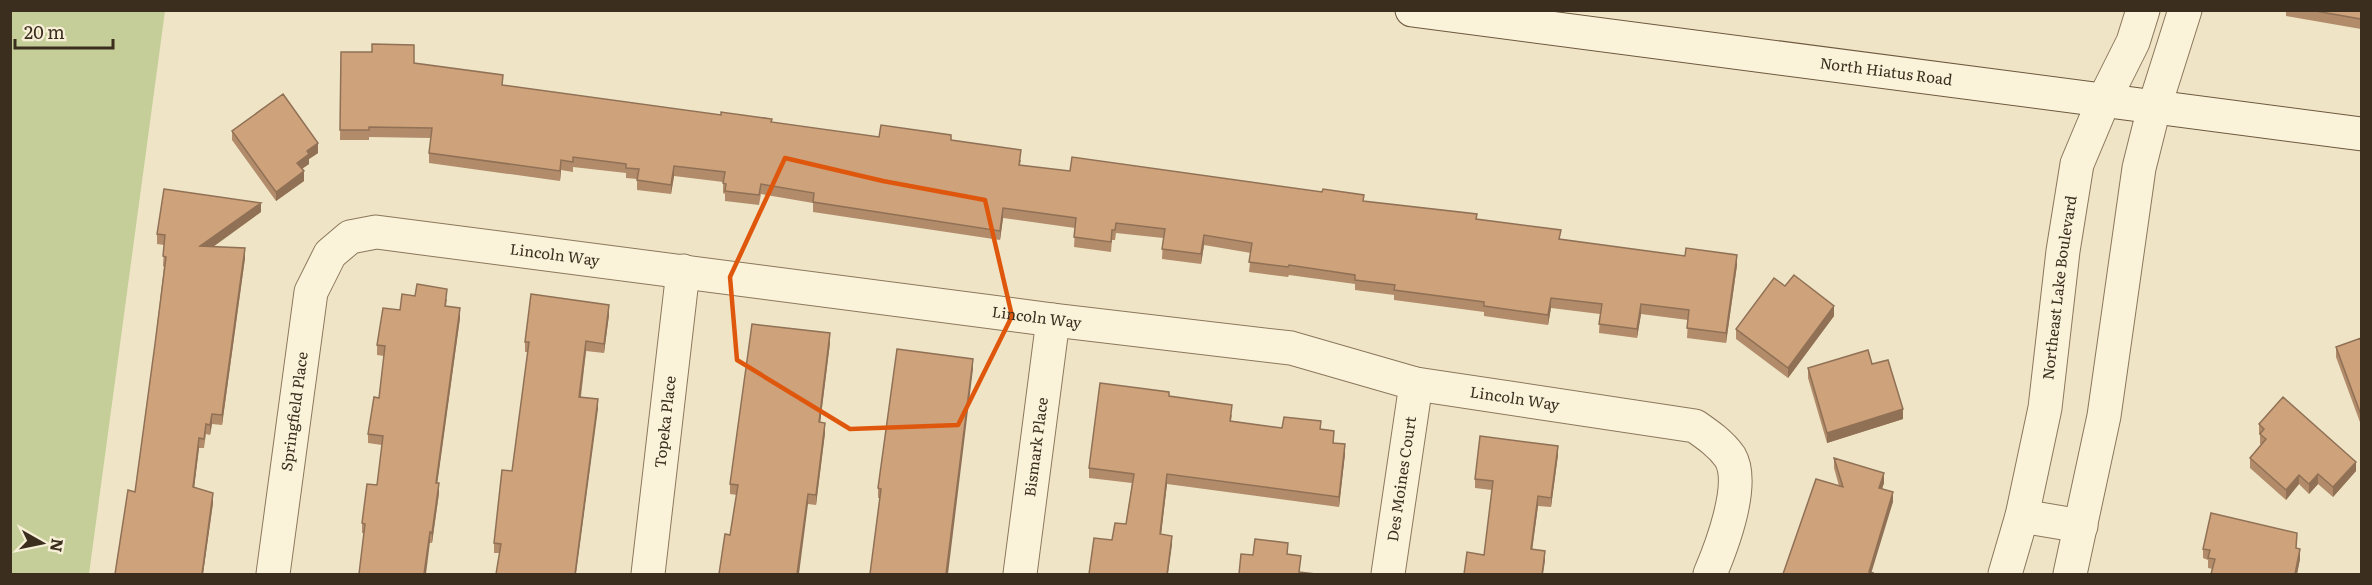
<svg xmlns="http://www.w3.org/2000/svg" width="2372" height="585" font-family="Literata,serif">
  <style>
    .green { fill: #c5ce99 }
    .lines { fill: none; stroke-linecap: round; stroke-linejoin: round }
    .street-casing { stroke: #8b775b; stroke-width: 35 }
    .secondary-casing { stroke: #6d583e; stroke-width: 35 }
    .street { stroke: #faf2d9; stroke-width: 33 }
    .secondary { stroke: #faf2d9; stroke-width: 33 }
    .wall { fill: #b18b6a }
    .shaded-wall { fill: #907156 }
    .building { fill: #cea27b; stroke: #907156; stroke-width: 1.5 }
    .marked { fill: none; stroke: #df570d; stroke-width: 4.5; stroke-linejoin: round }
    .labels { text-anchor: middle; stroke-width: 4.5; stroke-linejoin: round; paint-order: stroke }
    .street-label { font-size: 15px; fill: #3b2e1f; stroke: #f7efd6 }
  </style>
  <rect width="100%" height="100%" fill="#efe5c6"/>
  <path class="green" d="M10,11H165L89,574H11Z"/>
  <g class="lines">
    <defs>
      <g id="street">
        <path d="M2022,516L2081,526"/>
        <path id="s1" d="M273,574L311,292L330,254L350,237L376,232L1053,320L1291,348L1416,384L1695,426C1708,435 1721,444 1730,457C1746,484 1721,548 1710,574"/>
        <path id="s2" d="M648,574L683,271"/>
        <path id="s3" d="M1020,574L1053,320"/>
        <path id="s4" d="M1388,574L1416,384"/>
        <path id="s5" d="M2005,574L2022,516L2045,408L2063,251L2077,164L2103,102L2133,42L2143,10"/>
        <path d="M2070,574L2104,416L2139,168L2154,108L2185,10"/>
      </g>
      <g id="secondary">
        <path id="s6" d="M1412,10L2362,134"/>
      </g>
    </defs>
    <use href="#street" class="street-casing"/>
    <use href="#secondary" class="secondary-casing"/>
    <use href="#street" class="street"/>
    <use href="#secondary" class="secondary"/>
  </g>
  <path class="wall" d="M2286,10H2361V29L2286,16Z
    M341,52L414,63L503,85L879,137L951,140L1021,160L1020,165L1070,171L1364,201L1477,219L1561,240L1737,265L1726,343L1687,338L1688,320L1641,314L1637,338L1599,333L1600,314L1551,308L1548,325L1484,316V312L1394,300V295L1355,290V284L1289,275L1288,277L1249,272L1251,253L1204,245L1201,264L1162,259L1163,238L1116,233L1115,240H1112L1111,252L1074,247L1075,228L1003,218L1000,240L813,212V203L761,194L759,205L725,201V194L723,193V182L674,176L671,194L637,190V179L626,178V173L573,167V172L561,170L560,181L429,163V153L431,138L369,137V140H340Z
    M232,131L318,153L309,159V164L302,169L304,181L276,201L232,140Z
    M261,212L213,247L245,258L222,425L212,424L210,435L206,434L204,448H199L194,488L213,503L203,574H115L135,492L155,344L164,267L163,266L164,245L157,244V234Z
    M1785,286L1834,316L1788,378L1736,339V329Z
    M415,296L447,299L446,306L460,318L437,483L439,493L432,543L362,533V523L377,485L382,445L368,443V434L379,398L384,356L377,355V345L400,310Z
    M609,315L604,353L586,351L581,397L598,409L499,553H494V543L512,471L528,352H525V342Z
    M2361,338V425L2336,357V347Z
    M830,343L820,423L825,433L816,505L808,504L730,535L737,495L730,494V484Z
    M1872,364L1903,419L1827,443L1808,378V368Z
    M973,369L880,498H878V488Z
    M1169,396L1232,415L1231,421L1282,428L1321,429L1345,454L1339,507L1167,484L1161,534L1172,545L1112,540L1126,524L1132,483L1089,478V468Z
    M2259,424L2356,471L2333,497L2318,484L2309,494L2299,484L2286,500L2250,468V458L2262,445L2260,444V435L2259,434Z
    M1558,455L1551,507L1538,506L1532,549L1545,561L1484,555L1492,490L1475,488V479Z
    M1834,458L1884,483L1882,489L1893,502L1783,574L1839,486L1834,468Z
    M2297,548L2300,559L2297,574H2211L2213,569L2208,568V560L2203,558V549Z"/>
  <path class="shaded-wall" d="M318,143V153L309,159V164L297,172V163L307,151Z
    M561,160V170L560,181V171Z
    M674,166V176L671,194V185Z
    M304,171V181L276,201V192Z
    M261,203V212L200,256V246Z
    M1003,208V218L1000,240V231Z
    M1204,235V245L1201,264V254Z
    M245,248V258L222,425V415Z
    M1737,255V265L1726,343V333Z
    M1551,298V308L1548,325V315Z
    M1641,304V314L1637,338V329Z
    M609,305V315L604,353V344Z
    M1834,306V316L1788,378V368Z
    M460,308V318L436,493V483Z
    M830,333V343L819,432V422Z
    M586,341V351L579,407V397Z
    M973,359V369L948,574H946Z
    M598,399V409L576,574H575Z
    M1903,409V419L1827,443V433Z
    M212,414V424L210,435V425Z
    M825,423V433L816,505V495Z
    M199,438V448L193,497V487Z
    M1345,444V454L1339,507V497Z
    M1558,446V455L1551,507V498Z
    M2356,462V471L2333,497V487Z
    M1884,473V483L1879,497V488Z
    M1167,474V484L1160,544V534Z
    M2318,474V484L2309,494V484Z
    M2299,475V484L2286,500V490Z
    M439,483V493L432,543V533Z
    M1893,492V502L1871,574L1869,572Z
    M213,493V503L203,574H202Z
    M808,494V504L799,574H797Z
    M1538,496V506L1531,559V549Z
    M430,532V542L426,574H424Z
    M1172,536V545L1168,574H1167Z
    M2300,549V559L2297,574H2295Z
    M1545,551V561L1543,574H1542Z"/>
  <path class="building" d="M2310,10H2361V19Z
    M372,44L414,45V63L503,75L502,85L721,115V112L772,119L771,122L879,137L881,125L951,135V140L1021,150L1019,165L1070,171L1072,157L1322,192L1323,189L1364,195L1363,201L1477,214L1476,219L1561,230L1559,239L1685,256L1686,248L1737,255L1726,333L1687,328L1689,310L1641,304L1637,329L1599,324L1602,304L1551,298L1548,315L1484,306V302L1394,290L1395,285L1355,280V275L1289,265L1288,267L1249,262L1252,243L1204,235L1201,254L1162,249L1165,229L1116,223L1115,230H1112L1111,242L1074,237L1076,218L1003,208L1000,231L813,202L814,193L761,184L759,195L725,191L726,184L723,183L725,172L674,166L671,185L637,180L639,169L626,168V164L573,157V162L561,160L560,171L429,153L432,128L369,127V130H340L341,52H372Z
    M283,94L318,143L307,151L309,154L297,163L304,171L276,192L232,131Z
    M164,189L261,203L200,246L245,248L222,415L212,414L210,425L206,424L204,439L199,438L193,487L213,493L202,574H115L128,490L135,492L155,344L166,257L163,256L165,235L157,234Z
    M1794,275L1834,306L1788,368L1736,329L1774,278L1785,286Z
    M417,284L447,289L445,306L460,308L436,483H439L432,533L430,532L424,574H359L365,524L362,523L367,484L377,485L383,436L368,434L374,397L379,398L385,346L377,345L383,308L400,310L402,294L415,296Z
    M531,294L609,305L604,344L586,341L579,397L598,399L575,574H496L501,544L494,543L502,470L512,471L529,342H525Z
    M752,324L830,333L819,422L825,423L816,495L808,494L797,574H719L725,534L730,535L738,485L730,484Z
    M2361,338V415L2336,347Z
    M897,349L973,359L946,574H870L881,489L878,488Z
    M1868,350L1872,364L1888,360L1903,409L1827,433L1808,368Z
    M1100,383L1169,392V396L1232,405L1230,421L1282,428L1284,417L1321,421L1320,429L1334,431L1333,443L1345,444L1339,497L1167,474L1160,534L1172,536L1167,574H1089L1094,538L1112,540L1115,523L1126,524L1134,474L1089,468Z
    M2283,397L2356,462L2333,487L2318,474L2309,484L2299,475L2286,490L2250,458L2266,439L2260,434L2264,429L2259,424Z
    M1480,436L1558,446L1551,498L1538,496L1531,549L1545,551L1542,574H1464L1467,552L1484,555L1493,481L1475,479Z
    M1834,458L1884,473L1879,488L1893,492L1869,572L1873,573L1872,574H1783L1816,479L1843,487Z
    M2211,513L2297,533L2296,548L2300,549L2295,574H2211L2215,559L2208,558L2210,550L2203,549Z
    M1255,539L1288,543L1287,554L1301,556L1299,572L1316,574H1239L1241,554L1253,555Z"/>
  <path class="marked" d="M785,158L883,181L985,200L1012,316L958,425L850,429L737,360L730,277Z"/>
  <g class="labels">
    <g class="street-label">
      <text dy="5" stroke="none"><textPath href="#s6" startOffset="478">North Hiatus Road</textPath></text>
      <text dy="5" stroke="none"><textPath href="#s1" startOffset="560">Lincoln Way</textPath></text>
      <text dy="5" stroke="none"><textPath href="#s5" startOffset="292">Northeast Lake Boulevard</textPath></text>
      <text dy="5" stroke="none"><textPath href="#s1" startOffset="1046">Lincoln Way</textPath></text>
      <text dy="5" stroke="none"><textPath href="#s1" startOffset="1532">Lincoln Way</textPath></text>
      <text dy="5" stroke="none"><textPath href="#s1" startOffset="164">Springfield Place</textPath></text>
      <text dy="5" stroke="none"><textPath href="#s2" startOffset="153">Topeka Place</textPath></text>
      <text dy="5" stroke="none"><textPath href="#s3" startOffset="128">Bismark Place</textPath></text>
      <text dy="5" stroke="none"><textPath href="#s4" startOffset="96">Des Moines Court</textPath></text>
    </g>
  </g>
  <rect width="2372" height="585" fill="none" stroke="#3b2e1f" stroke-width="24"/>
  <g transform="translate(42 543) rotate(99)" stroke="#f7efd6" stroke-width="4.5" paint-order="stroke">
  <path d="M0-4.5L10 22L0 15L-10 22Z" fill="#3b2e1f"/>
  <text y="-9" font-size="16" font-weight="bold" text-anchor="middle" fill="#3b2e1f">N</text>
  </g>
  <path d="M15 39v9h98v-9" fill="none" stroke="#3b2e1f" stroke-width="3"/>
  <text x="24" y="39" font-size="18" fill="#3b2e1f" stroke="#f7efd6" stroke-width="4.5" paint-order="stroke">20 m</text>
</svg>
